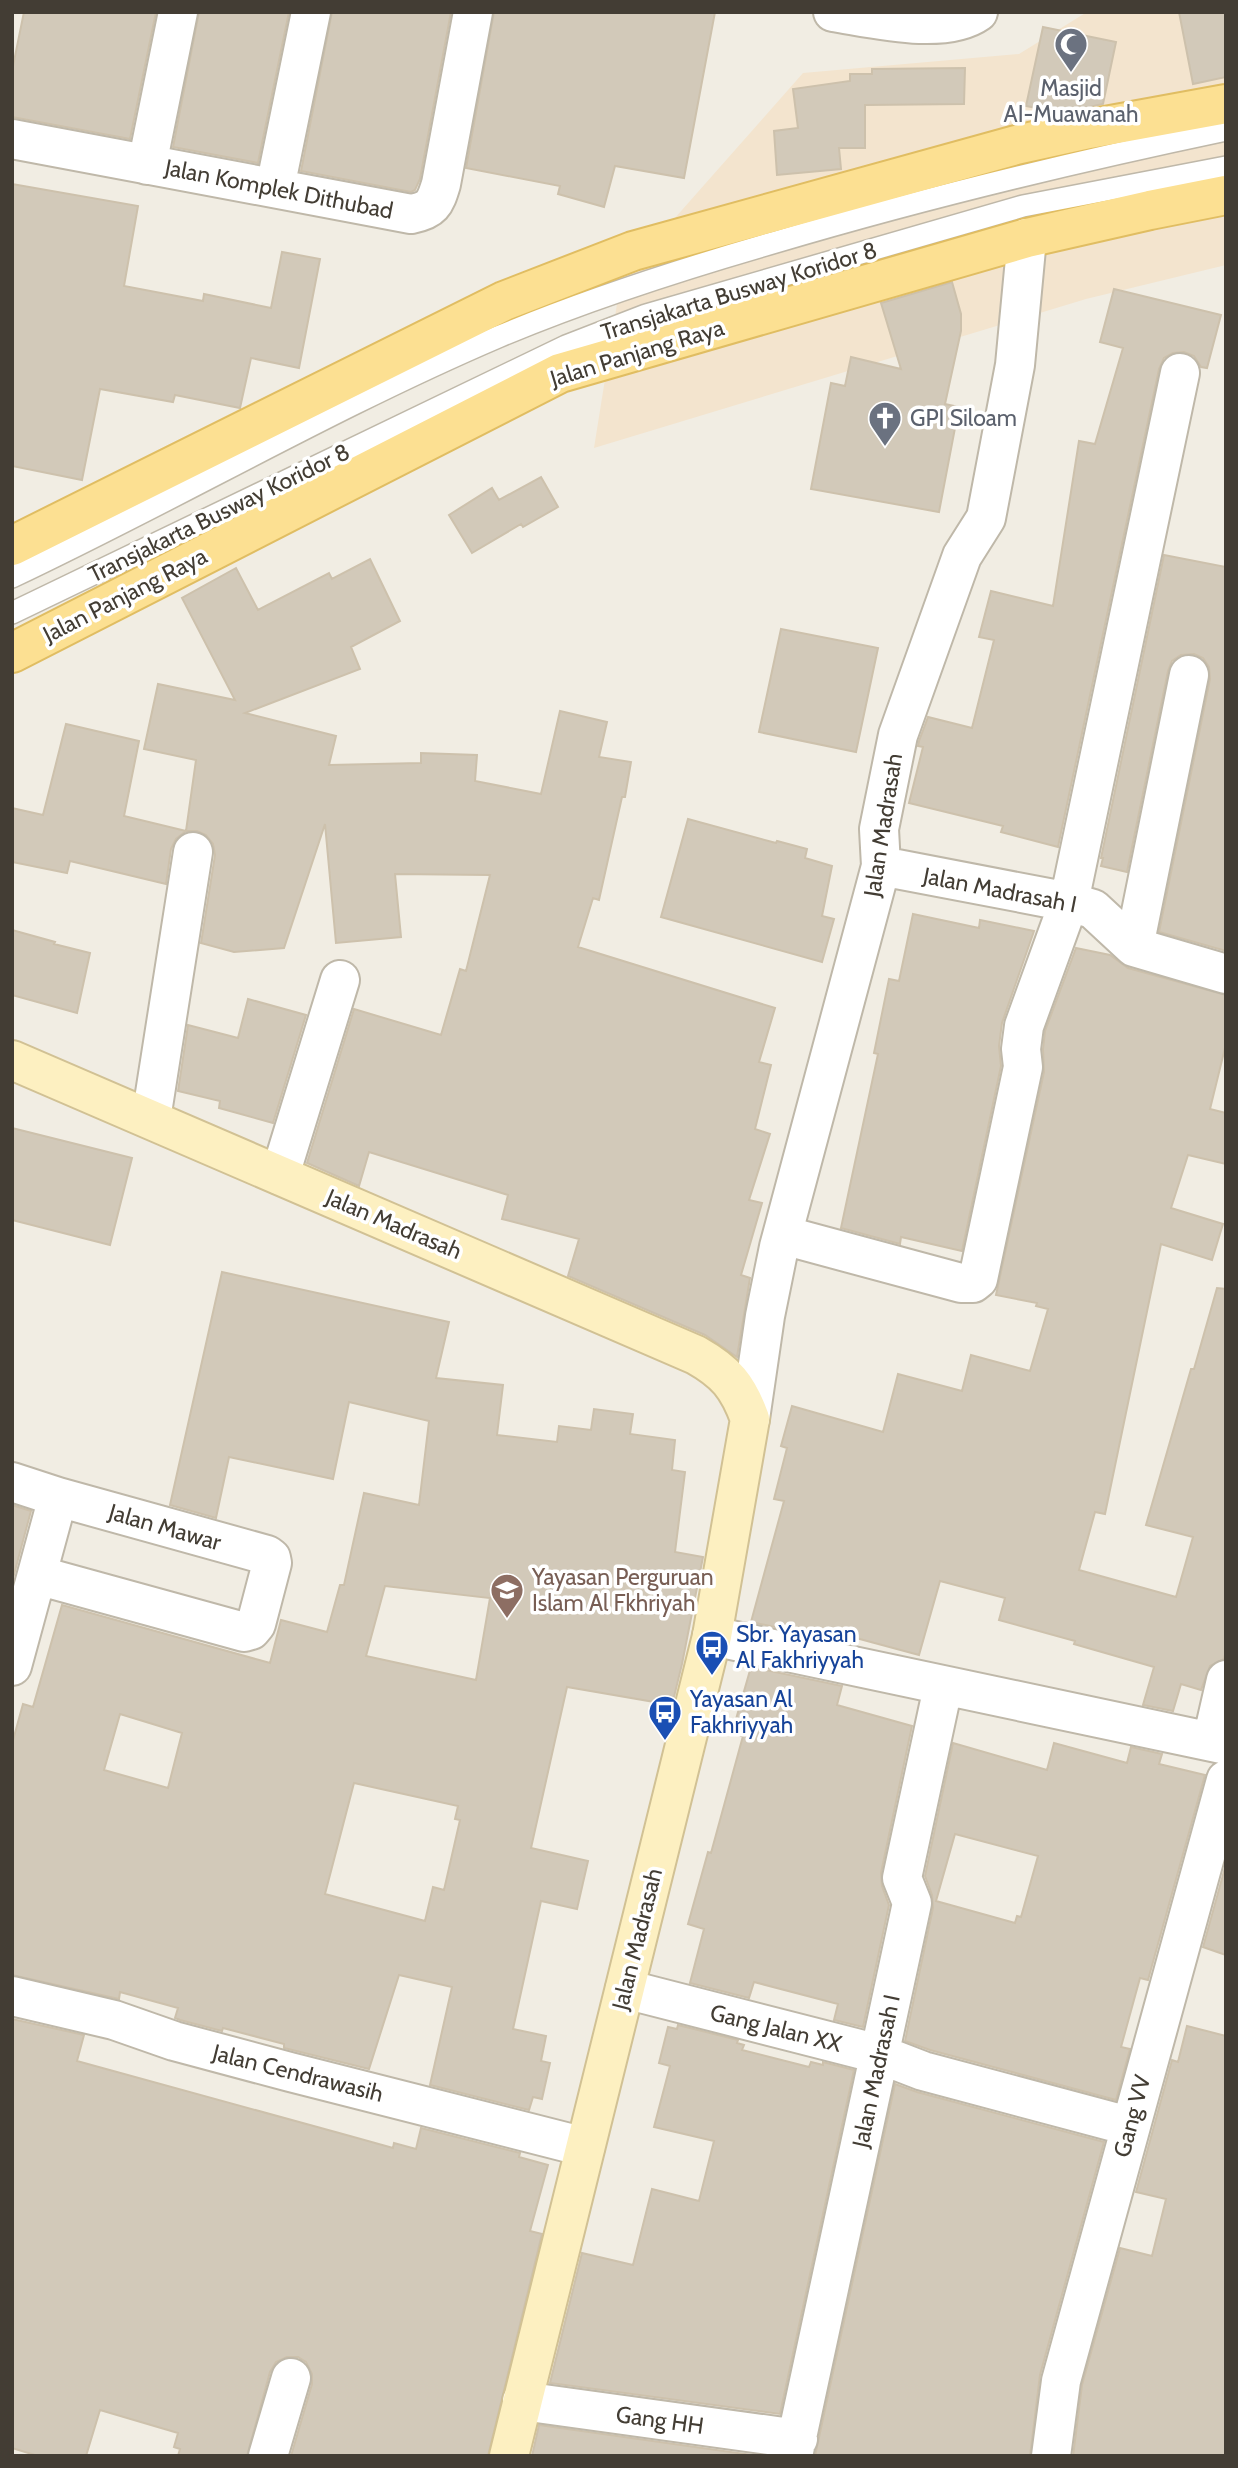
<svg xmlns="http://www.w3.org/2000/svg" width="1238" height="2468" font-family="Cabin,sans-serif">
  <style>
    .commercial { fill: #f3e4ce }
    .building { fill: #d2c9b9; stroke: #cdc1ac; stroke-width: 2; fill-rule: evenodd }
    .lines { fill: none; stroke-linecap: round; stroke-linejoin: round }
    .lane-casing { stroke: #bfb8a9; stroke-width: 24 }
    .street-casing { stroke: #bfb8a9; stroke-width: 42 }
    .secondary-casing { stroke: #d1c194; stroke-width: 42 }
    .primary-casing { stroke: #e0bd62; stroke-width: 42 }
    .lane { stroke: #fff; stroke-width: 21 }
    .street { stroke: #fff; stroke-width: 38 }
    .secondary { stroke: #fdf0c1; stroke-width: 38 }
    .primary { stroke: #fce092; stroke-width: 38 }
    .labels { text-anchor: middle; stroke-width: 7; stroke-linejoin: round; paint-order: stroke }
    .worship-label { font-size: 23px; fill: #5b616d; stroke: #fff }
    .street-label { font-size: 23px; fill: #433d34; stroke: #fff }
    .education-label { font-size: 23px; fill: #785e54; stroke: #fff; text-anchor: start }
    .transit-label { font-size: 23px; fill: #164399; stroke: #fff; text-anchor: start }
  </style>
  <rect width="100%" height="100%" fill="#f1ede3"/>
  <path class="commercial" d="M1087,12H1226V265L1086,299L594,448L621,279L803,73L1019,54Z"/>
  <path class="building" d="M24,12H156L130,139L12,117V71Z
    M199,12H289L258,163L173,147Z
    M332,12H451L420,179L415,190L411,192L301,171Z
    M494,12H715L684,178L615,166L604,207L558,194L560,186L466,168Z
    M1179,12H1226V77L1193,84Z
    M1043,27L1116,42L1103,104L1061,113L1026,106Z
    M965,68L964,104L865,105V148H839L841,169L777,175L774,131L798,128L793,89L850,81V74H872V69Z
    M12,184L138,206L124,286L203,301L204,294L271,308L282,252L320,259L299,368L251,358L240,408L175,395L173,402L100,389L82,480L12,466Z
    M952,282L961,314V331L945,404L959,407L939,512L811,489L831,383L845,386L851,357L901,369L881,303Z
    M1114,289L1221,315L1207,368L1201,367L1194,356L1184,352L1173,353L1164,358L1159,369L1058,847L1001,832L1003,826L909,803L923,747L918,746L919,741L928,717L972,728L994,640L979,637L991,591L1053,606L1079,441L1095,444L1123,348L1100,342Z
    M541,477L558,507L523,527L521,524L472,553L449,515L492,488L499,500Z
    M1164,555L1226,567V951L1159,932L1210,679L1209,667L1203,658L1194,654L1181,655L1172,661L1168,671L1127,872L1101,866L1103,858H1101Z
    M370,559L400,621L351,647L360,669L245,713L336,736L329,765L421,763V753L477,755L475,781L541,794L560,711L607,722L599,757L631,762L625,797H622L599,900L593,898L578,947L775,1008L759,1062L771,1065L755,1129L770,1134L749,1200L762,1203L741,1275L750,1278L737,1357L705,1335L568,1276L579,1239L502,1219L508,1195L369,1152L359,1186L307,1163L354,1009L441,1035L460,969L466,971L490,875L395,874L401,937L336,943L325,824L284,948L234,952L201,943L215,855L213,844L206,835L197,831H186L176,839L171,849L166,884L70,861L67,873L12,862V808L43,815L66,724L139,741L124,816L186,831L196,760L144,749L158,684L235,700L182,598L236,568L258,610L329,573L332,579Z
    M781,629L878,648L856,752L759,732Z
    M688,819L776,843L777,841L807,849L805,858L832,866L822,916L834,919L822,962L661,917Z
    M913,914L979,928L980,920L1034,931L1002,1023L999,1046L1001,1066L962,1251L901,1237L900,1244L841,1228L878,1054L874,1053L889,979L899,981Z
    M12,930L55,942L54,944L90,953L77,1013L12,995Z
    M1076,948L1110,955L1128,968L1226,995V1044L1210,1109L1226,1113V1164L1188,1155L1171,1208L1223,1224L1212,1260L1161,1244L1105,1514L1095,1512L1079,1570L1176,1597L1193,1537L1146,1525L1191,1369H1194L1217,1288L1226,1289V1651L1224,1659L1210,1666L1201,1690L1181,1684L1173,1711L1143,1705L1154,1667L1074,1644L1075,1641L999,1620L1005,1598L940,1581L919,1655L856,1638L854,1644L751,1622L784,1501L774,1499L787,1448L781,1446L792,1406L883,1432L898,1374L962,1391L971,1355L1030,1371L1048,1309L1036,1306L1037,1303L996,1295L1044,1072L1043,1049L1045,1031Z
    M248,999L306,1015L273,1123L219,1108L220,1101L178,1091L188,1025L238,1038Z
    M12,1128L132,1158L110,1245L12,1220Z
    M222,1272L449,1322L436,1378L503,1385L497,1435L557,1442L559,1426L591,1430L594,1409L633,1414L630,1434L675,1440L672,1470L685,1472L675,1552L703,1557L682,1664L672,1705L567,1687L531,1848L588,1861L577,1909L541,1901L513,2029L546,2036L541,2061L550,2063L542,2099L533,2097L529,2110L430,2085L452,1987L399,1975L369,2069L284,2048V2044L223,2028L222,2031L180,2020L175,2018L178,2008L120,1992L119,1999L12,1975V1744L23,1704L33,1707L62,1605L270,1663L281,1620L327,1632L340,1585H344L364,1493L419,1505L429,1421L349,1402L333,1479L229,1457L216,1518L170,1505ZM385,1586L490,1598L476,1680L366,1656ZM120,1714L182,1733L168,1788L104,1770ZM354,1783L458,1806L455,1819L460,1820L444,1890L433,1887L425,1921L325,1894Z
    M12,1505L31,1511L12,1582Z
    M751,1667L842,1686L837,1705L912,1726L881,1873L882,1886L889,1905L863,2027L834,2020L838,2004L754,1982L749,1998L690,1983L704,1929L688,1924L708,1852L711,1853L743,1736L732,1733Z
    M953,1743L1047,1770L1054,1743L1127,1763L1131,1747L1162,1754L1159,1764L1205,1775L1148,1980L1140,1978L1121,2047L1130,2049L1116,2100L930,2050L905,2041L933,1908L932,1895L925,1876ZM955,1834L1038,1856L1021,1917L1017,1916L1015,1923L936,1901Z
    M1226,1864V1955L1203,1947Z
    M12,2019L84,2035L77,2061L350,2136L393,2148L394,2143L416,2149L421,2128L520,2153L519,2157L548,2165L530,2231L542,2234L488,2456H291L312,2384V2374L306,2362L298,2357H287L276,2362L270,2372L247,2456H178L180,2449L174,2447L178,2433L100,2410L86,2456H38L12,2448Z
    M678,2025L738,2040L737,2043L744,2045L742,2050L809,2067L811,2062L823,2065V2062L854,2070L780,2414L550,2383L582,2253L633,2265L652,2189L699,2201L714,2141L654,2127L670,2066L659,2063L668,2027L677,2029Z
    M1187,2026L1226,2036V2456H1073L1082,2385L1120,2248L1152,2256L1166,2199L1136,2192L1172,2060L1178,2062Z
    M895,2084L917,2092L1104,2142L1040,2375L1030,2456H815Z
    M539,2425L759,2456H532Z"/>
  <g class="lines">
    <defs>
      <path id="lane" d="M12,577C175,500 332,408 498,337C588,299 682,269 776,242C924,198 1074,162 1226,130
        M12,613L566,346L646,315L1023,206L1226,167"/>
      <path id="street" d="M833,12C872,18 944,36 978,12
        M12,139L411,214C432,210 435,204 441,184L473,12
        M147,165L178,12
        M275,188L311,12
        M881,866L1069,902L1093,909L1134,947L1226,974
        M1134,947L1189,675
        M151,1119L193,852
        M280,1175L340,980
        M783,1235L961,1283H973L978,1279L1023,1067L1021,1049L1024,1026L1069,902L1180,373
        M750,1419L765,1316L779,1247L881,866L879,829L898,735L962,556L986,518L1015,365L1027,238
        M12,1482L58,1497L12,1666
        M37,1575L244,1632L251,1630L256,1624L272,1563L271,1558L267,1555L58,1497
        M712,1636L1226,1745
        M1212,1741L1226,1680
        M625,1989L879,2054L923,2071L1129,2126
        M12,1996L114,2020L174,2041L290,2072L585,2147
        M522,2401L798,2439
        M268,2456L291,2378
        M793,2456L912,1903L902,1878L943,1687
        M1051,2456L1061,2381L1226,1780"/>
      <path id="secondary" d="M12,1060L696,1355C726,1372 738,1386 750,1419L712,1636L509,2456"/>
      <path id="primary" d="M12,546L504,301L633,251L1016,145L1089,129L1226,104
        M12,653L560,373L1027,238L1150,210L1226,195"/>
    </defs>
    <use href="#lane" class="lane-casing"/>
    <use href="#street" class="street-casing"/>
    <use href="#secondary" class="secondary-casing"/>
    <use href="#primary" class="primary-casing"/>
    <use href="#lane" class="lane"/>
    <use href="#street" class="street"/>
    <use href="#secondary" class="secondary"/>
    <use href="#primary" class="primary"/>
  </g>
  <defs>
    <symbol id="mosque-pin" viewBox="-11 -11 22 30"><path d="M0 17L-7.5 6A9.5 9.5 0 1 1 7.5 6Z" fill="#6b7280" stroke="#fff"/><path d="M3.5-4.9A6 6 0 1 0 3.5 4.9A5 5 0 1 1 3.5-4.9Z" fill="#fff"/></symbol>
    <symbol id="church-pin" viewBox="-11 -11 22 30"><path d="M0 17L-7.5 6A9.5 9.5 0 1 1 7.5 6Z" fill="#6b7280" stroke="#fff"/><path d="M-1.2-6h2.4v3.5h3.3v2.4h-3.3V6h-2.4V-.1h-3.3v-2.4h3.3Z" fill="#fff"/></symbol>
    <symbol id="school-pin" viewBox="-11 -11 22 30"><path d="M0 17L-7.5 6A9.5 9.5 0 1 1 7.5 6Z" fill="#8d6e63" stroke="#fff"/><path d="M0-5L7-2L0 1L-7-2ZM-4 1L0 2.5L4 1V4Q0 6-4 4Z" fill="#fff"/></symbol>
    <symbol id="bus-pin" viewBox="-11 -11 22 30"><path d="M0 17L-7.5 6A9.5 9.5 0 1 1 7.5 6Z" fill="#1a4fb4" stroke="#fff"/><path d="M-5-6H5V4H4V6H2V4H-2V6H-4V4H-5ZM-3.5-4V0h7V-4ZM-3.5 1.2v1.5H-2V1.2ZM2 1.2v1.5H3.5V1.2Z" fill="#fff"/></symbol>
  </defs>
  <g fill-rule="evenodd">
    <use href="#mosque-pin" x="1052" y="25" width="38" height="52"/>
    <use href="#church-pin" x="866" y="399" width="38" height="52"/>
    <use href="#school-pin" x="488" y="1571" width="38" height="52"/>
    <use href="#bus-pin" x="693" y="1628" width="38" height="52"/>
    <use href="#bus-pin" x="646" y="1693" width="38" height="52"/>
  </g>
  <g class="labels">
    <g class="worship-label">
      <text x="1071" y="96">Masjid<tspan x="1071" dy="26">AI-Muawanah</tspan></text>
      <text x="910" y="426" text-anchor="start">GPI Siloam</text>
    </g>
    <g class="street-label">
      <text transform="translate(279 189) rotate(11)" y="8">Jalan Komplek Dithubad</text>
      <text transform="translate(739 291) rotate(-17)" y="8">Transjakarta Busway Koridor 8</text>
      <text transform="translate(637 353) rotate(-17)" y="8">Jalan Panjang Raya</text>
      <text transform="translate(219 513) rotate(-26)" y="8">Transjakarta Busway Koridor 8</text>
      <text transform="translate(125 595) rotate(-27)" y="8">Jalan Panjang Raya</text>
      <text transform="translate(883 825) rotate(-81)" y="8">Jalan Madrasah</text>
      <text transform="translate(1000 890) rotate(11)" y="8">Jalan Madrasah I</text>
      <text transform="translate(394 1224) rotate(23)" y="8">Jalan Madrasah</text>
      <text transform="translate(165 1527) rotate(16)" y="8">Jalan Mawar</text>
      <text transform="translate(637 1939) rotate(-76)" y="8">Jalan Madrasah</text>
      <text transform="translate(776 2028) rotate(14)" y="8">Gang Jalan XX</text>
      <text transform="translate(876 2071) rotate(-78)" y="8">Jalan Madrasah I</text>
      <text transform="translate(298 2073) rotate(14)" y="8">Jalan Cendrawasih</text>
      <text transform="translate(1132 2116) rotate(-75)" y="8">Gang VV</text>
      <text transform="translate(660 2420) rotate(8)" y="8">Gang HH</text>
    </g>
    <g class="education-label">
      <text x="532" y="1585">Yayasan Perguruan<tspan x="532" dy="26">Islam Al Fkhriyah</tspan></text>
    </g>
    <g class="transit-label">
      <text x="736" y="1642">Sbr. Yayasan<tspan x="736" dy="26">Al Fakhriyyah</tspan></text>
      <text x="690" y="1707">Yayasan Al<tspan x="690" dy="26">Fakhriyyah</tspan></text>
    </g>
  </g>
  <rect width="1238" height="2468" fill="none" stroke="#433d34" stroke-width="28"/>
</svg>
